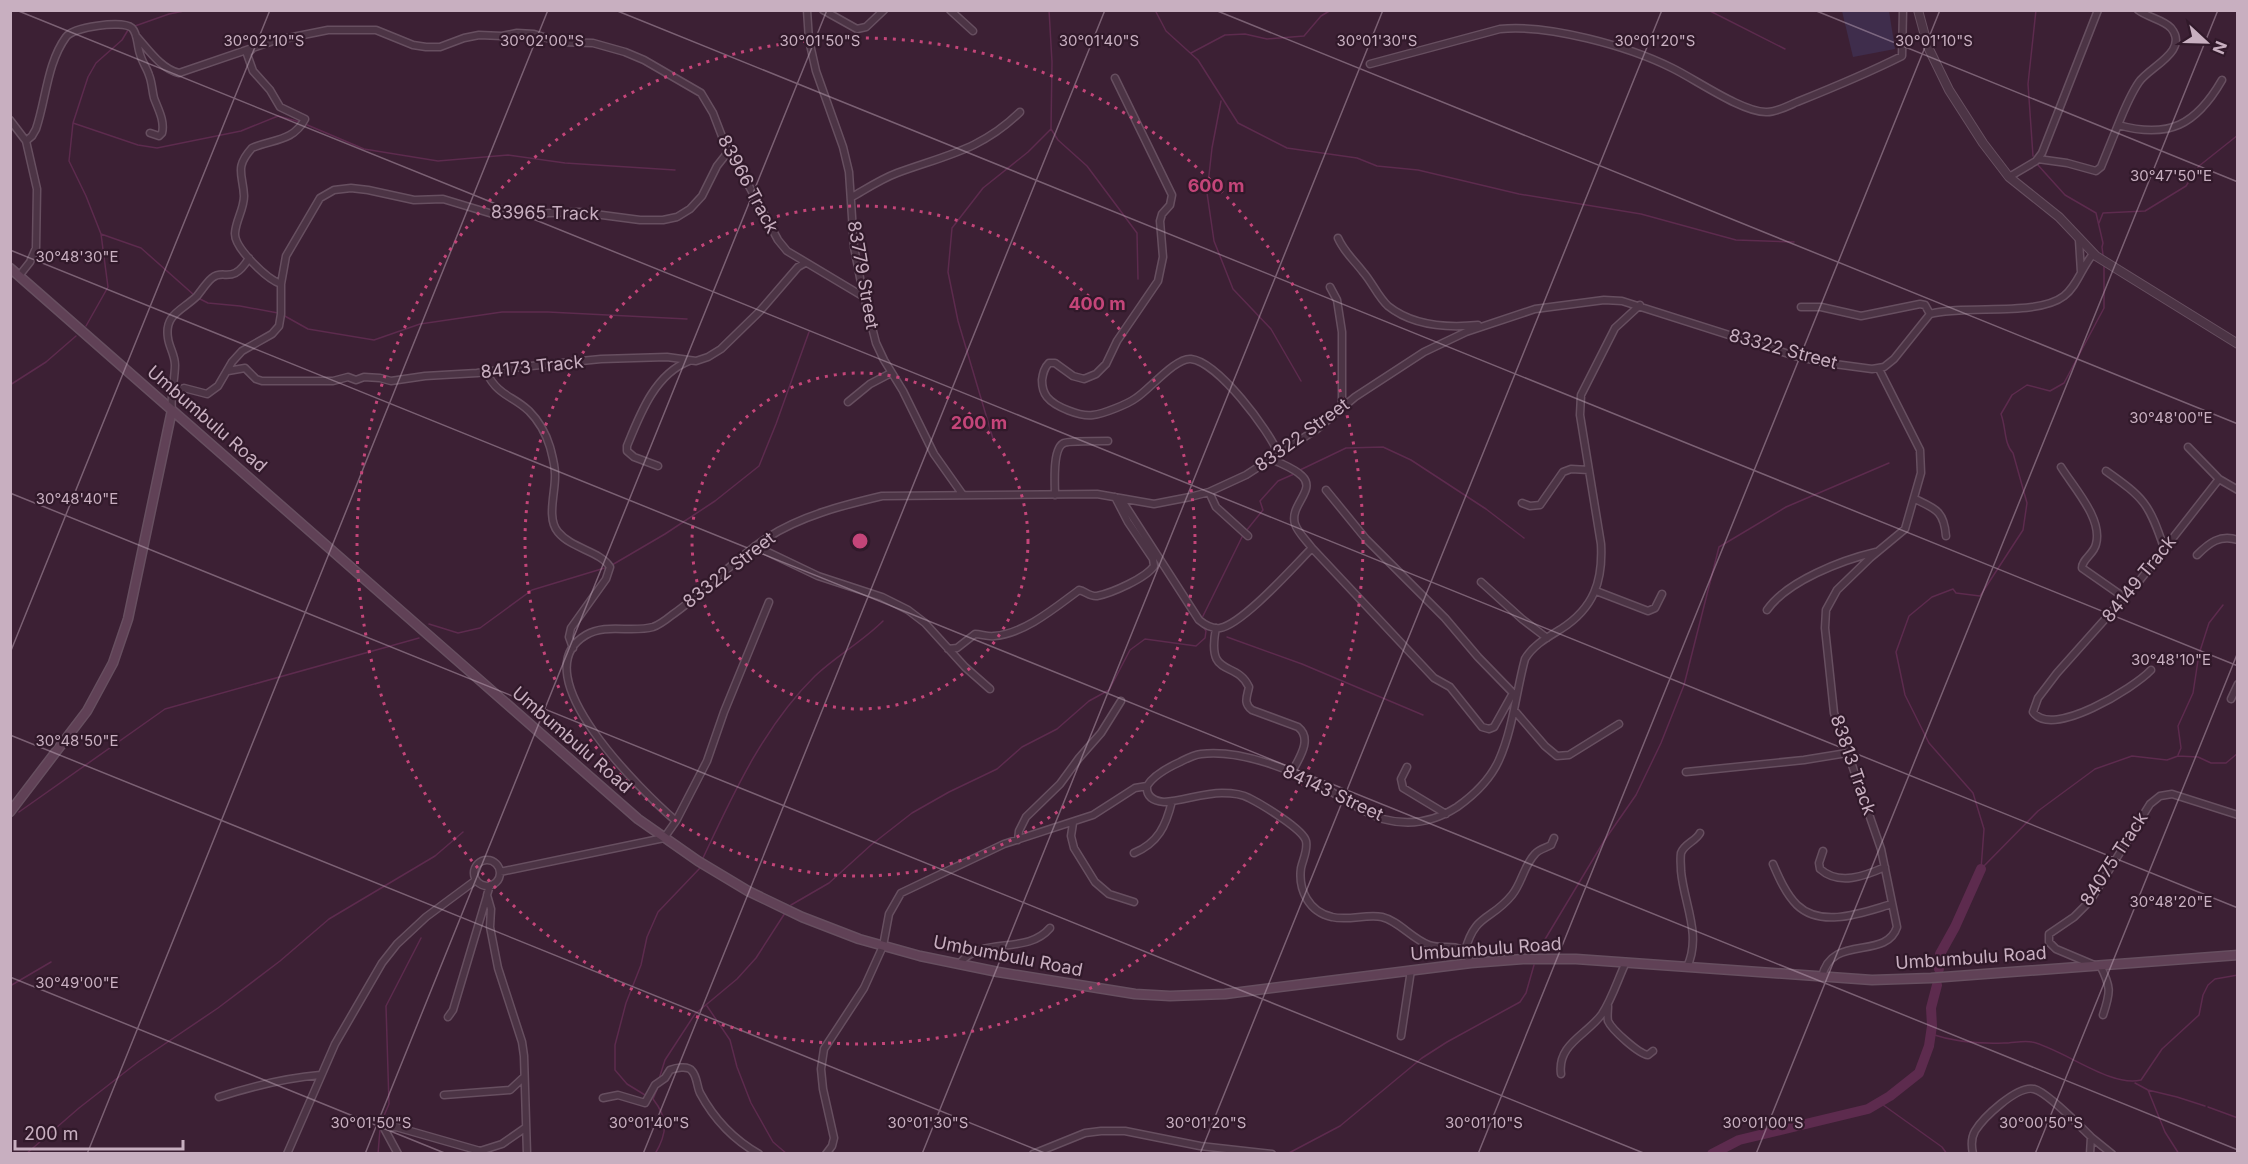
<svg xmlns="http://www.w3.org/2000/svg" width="2248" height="1164" font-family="Inter,sans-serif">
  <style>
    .green { fill: #3f2d4c }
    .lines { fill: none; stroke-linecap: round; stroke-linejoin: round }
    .stream { stroke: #5d2b4e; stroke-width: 1.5 }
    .river { stroke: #5d2b4e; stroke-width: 10 }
    .minor-casing { stroke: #674f60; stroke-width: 9 }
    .tertiary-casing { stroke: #674f60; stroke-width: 10 }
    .secondary-casing { stroke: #674f60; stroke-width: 11 }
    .minor { stroke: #4c3445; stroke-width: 6 }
    .tertiary { stroke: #4c3445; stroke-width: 8 }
    .secondary { stroke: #604156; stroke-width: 8 }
    .ticks { fill: none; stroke: #c8afc0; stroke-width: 1.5; stroke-opacity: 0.45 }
    .ring { fill: none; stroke: #c44579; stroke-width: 3; stroke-dasharray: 3 6 }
    .labels { text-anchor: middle; stroke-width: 4.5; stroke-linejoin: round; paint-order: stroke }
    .street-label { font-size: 18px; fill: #c8afc0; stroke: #31192a }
    .ticks-label { font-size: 15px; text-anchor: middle; fill: #c8afc0; stroke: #31192a; stroke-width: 4.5; stroke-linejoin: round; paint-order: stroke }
    .centre { fill: #c44579; stroke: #31192a; stroke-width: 3 }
    .ring-label { font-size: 18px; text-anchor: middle; font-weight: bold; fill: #c44579; stroke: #31192a; stroke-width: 4.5; stroke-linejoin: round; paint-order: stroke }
  </style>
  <rect width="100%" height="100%" fill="#3c2034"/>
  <path class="green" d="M1842,11H1889L1895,49L1853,57Z"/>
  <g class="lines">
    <path class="stream" d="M1155,10L1166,31L1198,60L1238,123L1287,148L1357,158L1377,166L1418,170L1519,194L1641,214L1736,240L1794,242
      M1708,10L1785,49
      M135,26L169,14L189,10
      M1191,53L1225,35L1245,34L1267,39L1304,36L1321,16L1331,10
      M1221,101L1212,148L1207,193L1214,241L1233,289L1271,329L1301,381
      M73,123L138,145L157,148L241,131L278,116L300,122
      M305,124L364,149L438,161L508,155L565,163L675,170
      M1051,129L1058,140L1087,166L1137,233L1138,279
      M2033,156L2028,84L2036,10
      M2037,164L2065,195L2096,213L2103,243L2102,247L2103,255
      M2099,223L2103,213L2145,211L2186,186L2199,166L2238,135
      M101,234L141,248L194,295
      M198,298L208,303L240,306L278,313
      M283,315L308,329L374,340L420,324L502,312H548L687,319
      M86,326L108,287L101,234L86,196L69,161L73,123L88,77L96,63L122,40L128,30
      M10,385L46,362L76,336
      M994,442L958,321L948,272L952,228L983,188L1028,152L1051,129L1052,62L1049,10
      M1300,470L1346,448L1383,447L1411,460L1486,509L1524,538
      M1246,531L1263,510L1260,501L1278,481L1294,474
      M612,565L665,534L715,501L759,466L776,424L809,332
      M1202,618L1243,535
      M429,624L458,633L480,628L532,590L608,567
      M1227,637L1302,664L1423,715
      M2178,755L2181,748L2178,726L2193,693L2199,654L2209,623L2223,605
      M19,812L165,709L419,638
      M703,858C733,794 764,726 815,676C836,656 862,642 883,621
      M1982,868L2038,811L2095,769L2132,756L2167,760L2178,756L2198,757L2211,763H2226L2238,753
      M1981,869L1984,829L1973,793L1929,743L1905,695L1896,652L1909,616L1932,597L1953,589L1956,593L1980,596L2023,530L2027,503L2013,453C2004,444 2006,427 2001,414L2012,395L2027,385L2050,391L2064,383L2104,308V266
      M791,905L829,883L871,845L912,813L949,792L997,769L1022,747L1057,729L1089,701L1109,690L1130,650L1145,639L1196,646L1205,638L1206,631L1202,625
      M1541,946L1604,841L1636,795L1661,743L1684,685L1719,547L1786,507L1889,463
      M10,986L51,962
      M707,1006L730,1040L737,1067L751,1103L773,1142L787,1154
      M1931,1034C1955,1042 1979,1044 2004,1043C2013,1043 2024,1040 2032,1042C2063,1049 2111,1088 2141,1080L2162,1049L2199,1015L2203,995L2208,985L2215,979L2238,975
      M659,1079L665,1060L695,1014L737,979L756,958L785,913
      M2135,1083L2148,1090L2177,1097L2205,1106
      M2148,1090L2165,1132L2179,1154
      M645,1095L627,1084L615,1070V1045L626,1003L641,965L647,937L658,912L700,868
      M1879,1102L1942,1147L1947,1154
      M2208,1107L2238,1118
      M383,1118L389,1104L386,1006L421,938
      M26,1154L79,1108L138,1062L218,1008L280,961L329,919L435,856L463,832
      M378,1154L380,1129
      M655,1154C668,1132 668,1118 653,1099L658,1087
      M1287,1154L1340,1126L1422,1058L1447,1042L1520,1002L1526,993L1534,965"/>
    <path class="river" d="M1939,969L1940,954L1955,927L1981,869
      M1712,1154L1739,1140L1868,1109L1890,1096L1919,1073L1929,1046L1932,1026L1931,1008L1937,985"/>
    <defs>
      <path id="minor" d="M807,10L809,40L816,71L843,147L849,172L854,247L862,288L876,343L884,360L903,391L934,454L963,495
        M823,10L857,29L866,27L884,10
        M950,10L973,31
        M136,36C148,49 161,69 179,73L273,41L328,30H376L413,45L426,47H440L464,38L479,35L502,36L517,33L534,34L560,42L593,43L625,52L644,60L701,93L713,113L728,152L735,160L778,240L787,251L864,297
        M252,49L247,54L253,71L270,90L280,107L305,119C293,142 272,139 252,148C234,168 243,174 244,196C244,209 236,220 235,233C234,248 267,279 281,284
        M1370,64L1500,29C1548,24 1628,46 1672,68C1695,79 1743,113 1767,112C1777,112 1788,106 1797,102C1832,88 1868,73 1902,56L1903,10
        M1115,78L1172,195L1170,205L1162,214L1160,221L1163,257L1158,281L1117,341L1106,364L1096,374L1084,379L1073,376L1055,363H1049C1044,368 1043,373 1042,380C1042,386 1043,392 1047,397C1055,407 1081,417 1093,415C1103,414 1128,404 1136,398C1149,390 1176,357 1191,359C1218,362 1269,430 1279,455
        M10,120L26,141L37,189L36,248L30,262L19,276
        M2118,125C2124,110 2130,95 2139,82C2149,67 2190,51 2171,28C2164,20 2147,17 2138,10
        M26,141L32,136L36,129C46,100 47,63 66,37C73,27 122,20 132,28C138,34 137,46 140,54C142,62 147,68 149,75C152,82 152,90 154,98C158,109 165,121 162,133L159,136L150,133
        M2038,159L2067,163L2096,171L2101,167L2118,125C2169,139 2196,125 2222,80
        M2009,177L2036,161L2042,153L2098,10
        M852,197C866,189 881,179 897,173C946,155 981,150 1020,112
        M1338,238C1344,252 1354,260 1363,272C1372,282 1378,297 1388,306C1413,326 1448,328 1478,325
        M2079,240L2081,272
        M1330,287L1337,300L1342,332V406
        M1801,307H1821L1861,316L1920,304L1925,305L1930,314
        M228,371L245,368L256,379L262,381H333L348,377L356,380L364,377L380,378L391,381L425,376L477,373L521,367L601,359L667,357L696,361L708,357L721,349L760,311L798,267L805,263
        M486,372C499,397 512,395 529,411C539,421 546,434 550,447C552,455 555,465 555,474C556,491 546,518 558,532C572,549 600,551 610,567L606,579L571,628L569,637L573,648
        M174,393L184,388L207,394L218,386L232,362L242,351L272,334L279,326L281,314V284L286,256L320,198L334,190L351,188L368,190L414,200L443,199L496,215L579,212L640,220H663L677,217L690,209L702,196L717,166L728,152
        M848,402L870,384L891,373
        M172,410C170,398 175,379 175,365C175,355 169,347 168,338C164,314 183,310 197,296C202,290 206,283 212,278C224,268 232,286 249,258
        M1272,459C1281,464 1294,468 1302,476C1317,490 1289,505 1295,524C1298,533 1307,541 1312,548L1434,678L1450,687L1482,727L1489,729L1494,727L1513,693L1517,694
        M658,466L634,457L627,451V446C640,414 655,374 689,361
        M2061,467C2074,488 2103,519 2096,544C2094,554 2082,559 2082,568L2125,598
        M2106,471C2144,498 2149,503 2164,548
        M2219,479L2238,490
        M1326,490L1366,539L1445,618L1478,657L1513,693
        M1209,492L1216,507L1248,536
        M1055,495C1055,484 1052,448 1064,443C1068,441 1100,441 1108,441
        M1121,499L1199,620C1205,625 1212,629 1220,628C1243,624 1294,566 1312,548
        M1915,499C1936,509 1944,511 1946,536
        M1522,503L1530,506L1540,505L1563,472L1571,469L1589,470
        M755,546L818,576L882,597L908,610L925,623L965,667L990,689
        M2197,555C2209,543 2220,534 2238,540
        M1481,582L1522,619L1547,638
        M1596,591L1648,611L1655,608L1662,594
        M1767,610C1787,581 1842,560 1876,552
        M1216,628C1206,680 1236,659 1249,687C1247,697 1243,703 1252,710L1298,727C1313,739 1299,758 1292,772
        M948,649L957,648L975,634C981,634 988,637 994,636C1024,634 1056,607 1079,590C1085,591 1090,597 1097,596C1112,593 1146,578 1154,566L1153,559L1128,522L1115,497
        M2151,670C2134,688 2052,739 2033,712L2038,698L2057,673L2140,580L2219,479L2188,447
        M2231,699L2238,684
        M1514,710L1545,746L1557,756L1569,755L1619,724
        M1407,767L1401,779L1403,788L1446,814
        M1686,772L1804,760L1847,753
        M676,821L707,761L724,712L769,602
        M1073,823L1071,836L1074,848L1095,882L1109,894L1134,902
        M1018,840L1019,831L1026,817L1060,784L1079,758L1101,733L1121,701
        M1823,851L1819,863L1820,869C1839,886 1865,876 1885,867
        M1134,853C1158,843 1166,826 1172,801
        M474 873a13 13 0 1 1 26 0a13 13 0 1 1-26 0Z
        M1773,864C1779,878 1786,894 1797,905C1822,929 1864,912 1892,904
        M500,872L664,838L676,821C645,794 519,674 586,635C606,623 631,633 653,627C659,625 667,619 672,615C705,592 733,560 767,538C800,516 844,505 882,496L1097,494L1154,504L1190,497L1209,492L1246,475L1317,429L1355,397L1424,352L1466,332L1535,309L1604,300L1622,301L1795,356L1827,363L1872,369L1884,367L1894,359L1930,314C1966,304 2037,317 2064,296C2077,286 2082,267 2093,254
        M490,885L487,895L491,909L490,927L498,968L522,1042L524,1056L527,1154
        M1465,951C1475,913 1491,921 1512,895C1522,883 1524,865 1535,854C1539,849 1546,848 1551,845L1554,838
        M1470,963C1463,939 1447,951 1429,945C1412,939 1399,921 1382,917C1366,914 1348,921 1332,917C1309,912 1298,890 1301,868C1303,859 1308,850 1306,841C1303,829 1261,804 1249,798C1242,794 1230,793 1222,793C1202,793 1183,801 1164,802C1154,801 1146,797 1147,786C1153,776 1169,767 1180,762C1186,759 1193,755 1201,754C1240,749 1293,770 1327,789C1344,799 1364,813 1383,819C1409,826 1434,822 1457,807C1474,795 1490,780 1499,760C1513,729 1516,692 1525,659C1533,645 1548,637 1561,629C1594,608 1603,581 1601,544L1580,415L1581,395L1615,328L1640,305
        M959,964C982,935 1026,956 1050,928
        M2094,965L2056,949L2049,942V934L2074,917L2090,901L2150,804L2160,796L2172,794L2238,815
        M2100,965C2111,987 2111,991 2103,1015
        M1687,967C1702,935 1684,904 1681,871C1681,865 1680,859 1681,853C1684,844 1696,841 1700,833
        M1822,977C1831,933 1886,961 1897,927L1881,849L1834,713L1825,628L1826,610L1837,590L1870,558L1905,529L1921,473L1920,450L1879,369
        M1608,1006C1608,1011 1607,1016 1608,1021C1612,1030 1639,1054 1648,1055L1653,1051
        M448,1017L453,1010L487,896
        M1401,1036L1411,970
        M1561,1074C1557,1044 1587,1035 1602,1014C1612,999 1618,979 1626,962
        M444,1095L510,1090L524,1077
        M219,1097C253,1086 285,1078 320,1075
        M603,1098L618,1095L645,1103L655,1085L665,1078L670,1070C675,1068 688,1065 692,1071C697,1076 697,1087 700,1093C714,1119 734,1140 759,1154
        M287,1154L335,1044L382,963L397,944L426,917L476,880
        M398,1154L384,1128L396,1127L480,1151L502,1144L525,1128
        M826,1154L832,1146L834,1138L823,1089L821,1069L824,1049L864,988L883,946L889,914L901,893L1004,844L1093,815L1135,788L1147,786
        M1033,1154L1085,1133L1101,1131H1125L1200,1146L1272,1154
        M1973,1154C1971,1145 1971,1138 1975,1131C1983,1118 2017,1085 2034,1089C2047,1092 2079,1125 2091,1137
        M2090,1154L2091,1137L2112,1154"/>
      <path id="tertiary" d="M1918,10L1928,47L1949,90L1983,143L2009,177L2059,217L2096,256L2238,344"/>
      <path id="secondary" d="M10,268L638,819L698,861L748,891L802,917L859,939L920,956L998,972L1135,994L1170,996L1225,994L1471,963L1523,959H1576L1872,980L1931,978L2238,955
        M10,812L87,711L113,663L128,619L172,410"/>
    </defs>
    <use href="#minor" class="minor-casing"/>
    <use href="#tertiary" class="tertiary-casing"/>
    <use href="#secondary" class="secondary-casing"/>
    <use href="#minor" class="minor"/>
    <use href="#tertiary" class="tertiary"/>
    <use href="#secondary" class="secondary"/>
  </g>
  <path class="ticks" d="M16,10L2238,908M615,10L2238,666M1215,10L2238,424M1814,10L2238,182M10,250L2238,1150M10,493L1646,1154M10,653L270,10M10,735L1047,1154M10,977L447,1154M87,1154L548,10M365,1154L827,10M643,1154L1105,10M922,1154L1383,10M1200,1154L1662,10M1478,1154L1940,10M1756,1154L2218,10M2035,1154L2238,652"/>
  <g class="ring">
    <circle cx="860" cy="541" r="168"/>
    <circle cx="860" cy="541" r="335"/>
    <circle cx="860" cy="541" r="503"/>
  </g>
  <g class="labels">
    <g class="street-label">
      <text transform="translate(748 184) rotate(62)" y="6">83966 Track</text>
      <text transform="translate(545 213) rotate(1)" y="6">83965 Track</text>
      <text transform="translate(863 275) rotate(80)" y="6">83779 Street</text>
      <text transform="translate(1783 349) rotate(15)" y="6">83322 Street</text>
      <text transform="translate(532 367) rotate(-6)" y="6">84173 Track</text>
      <text transform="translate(207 419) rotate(41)" y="6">Umbumbulu Road</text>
      <text transform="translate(1302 435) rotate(-36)" y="6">83322 Street</text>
      <text transform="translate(729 570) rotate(-38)" y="6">83322 Street</text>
      <text transform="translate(2139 579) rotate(-51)" y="6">84149 Track</text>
      <text transform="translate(572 740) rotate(41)" y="6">Umbumbulu Road</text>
      <text transform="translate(1853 765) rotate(71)" y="6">83813 Track</text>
      <text transform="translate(1333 793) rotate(25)" y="6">84143 Street</text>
      <text transform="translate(2114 859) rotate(-57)" y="6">84075 Track</text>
      <text transform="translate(1486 949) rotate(-4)" y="6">Umbumbulu Road</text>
      <text transform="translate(1008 956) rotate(11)" y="6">Umbumbulu Road</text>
      <text transform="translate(1971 958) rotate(-4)" y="6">Umbumbulu Road</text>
    </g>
  </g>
  <g class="ticks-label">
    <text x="1655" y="46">30°01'20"S</text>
    <text x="1934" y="46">30°01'10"S</text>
    <text x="264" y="46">30°02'10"S</text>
    <text x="542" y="46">30°02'00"S</text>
    <text x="820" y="46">30°01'50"S</text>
    <text x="1099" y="46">30°01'40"S</text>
    <text x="1377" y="46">30°01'30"S</text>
    <text x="2171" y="181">30°47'50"E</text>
    <text x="77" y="262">30°48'30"E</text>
    <text x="2171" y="423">30°48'00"E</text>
    <text x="77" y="504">30°48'40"E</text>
    <text x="2171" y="665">30°48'10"E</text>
    <text x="77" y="746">30°48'50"E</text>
    <text x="2171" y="907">30°48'20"E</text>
    <text x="77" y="988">30°49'00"E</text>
    <text x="371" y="1128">30°01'50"S</text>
    <text x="649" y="1128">30°01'40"S</text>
    <text x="928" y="1128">30°01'30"S</text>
    <text x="1206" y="1128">30°01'20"S</text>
    <text x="1484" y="1128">30°01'10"S</text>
    <text x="1763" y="1128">30°01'00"S</text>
    <text x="2041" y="1128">30°00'50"S</text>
  </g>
  <circle cx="860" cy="541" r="9" class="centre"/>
  <g class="ring-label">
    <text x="1216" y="192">600 m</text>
    <text x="1097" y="310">400 m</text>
    <text x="979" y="429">200 m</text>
  </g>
  <rect width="2248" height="1164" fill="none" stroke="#c8afc0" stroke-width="24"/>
  <g transform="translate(2206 42) rotate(112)" stroke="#31192a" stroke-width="4.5" paint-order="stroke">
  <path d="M0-4.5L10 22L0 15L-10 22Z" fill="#c8afc0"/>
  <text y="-9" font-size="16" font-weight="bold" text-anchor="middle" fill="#c8afc0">N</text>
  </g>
  <path d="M15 1140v9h168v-9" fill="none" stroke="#c8afc0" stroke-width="3"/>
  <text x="24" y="1140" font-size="18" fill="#c8afc0" stroke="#31192a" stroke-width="4.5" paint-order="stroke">200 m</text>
</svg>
